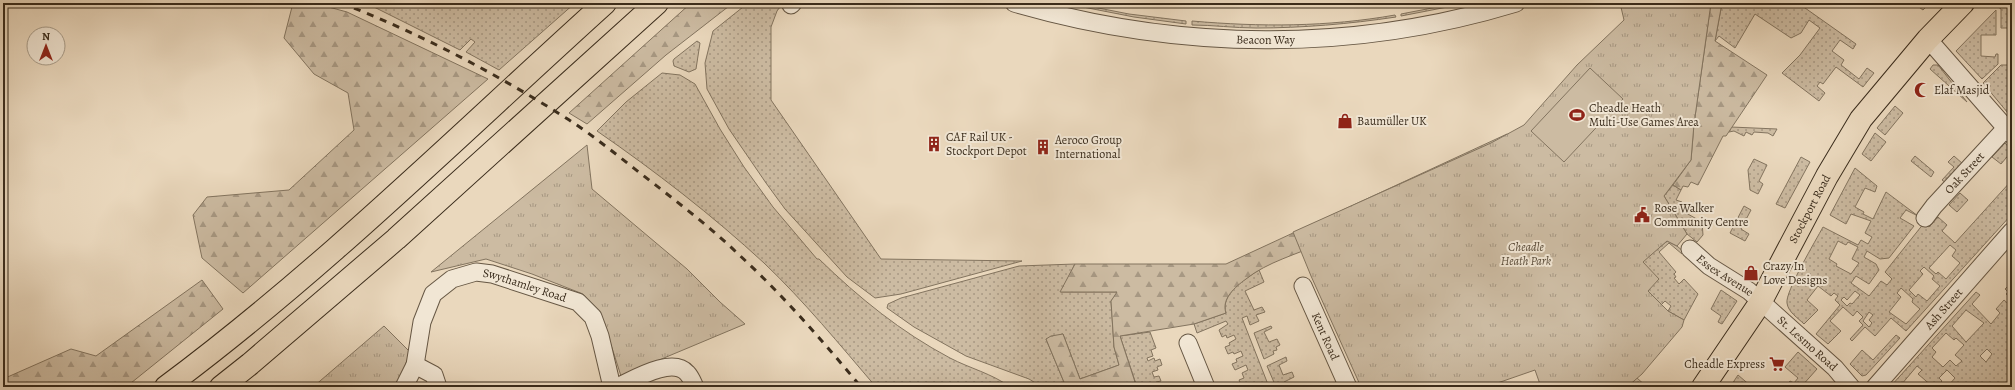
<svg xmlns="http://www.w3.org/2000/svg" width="2015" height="390" font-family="Alegreya,serif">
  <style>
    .grass { fill: url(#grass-dots); stroke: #83745f; fill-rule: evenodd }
    .forest { fill: url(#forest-firs); stroke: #83745f }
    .park { fill: url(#park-tufts); stroke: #83745f }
    .pitch { fill: #ccbba2; stroke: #83745f }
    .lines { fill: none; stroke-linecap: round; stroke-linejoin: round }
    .minor-casing { stroke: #665744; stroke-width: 19 }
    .major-casing { stroke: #3a2c1c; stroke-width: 24 }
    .highway-casing { stroke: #3a2c1c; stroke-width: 24 }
    .minor { stroke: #f1e6d4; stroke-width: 17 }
    .major { stroke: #ead8bd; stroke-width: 22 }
    .highway { stroke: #ead8bd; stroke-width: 22 }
    .rail { stroke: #3a2c1c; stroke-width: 3; stroke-dasharray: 7 7; stroke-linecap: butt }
    .labels { text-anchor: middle; stroke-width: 4; stroke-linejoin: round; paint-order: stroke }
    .street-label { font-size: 12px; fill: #3a2c1c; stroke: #f1e6d4 }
    .poi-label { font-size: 12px; fill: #3a2c1c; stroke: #f1e6d4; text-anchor: start }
    .park-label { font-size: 12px; font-style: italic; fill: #574937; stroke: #f1e6d4 }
  </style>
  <defs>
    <pattern id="grass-dots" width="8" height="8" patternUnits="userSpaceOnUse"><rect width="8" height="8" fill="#ccbba2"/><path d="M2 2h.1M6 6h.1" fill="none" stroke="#a79883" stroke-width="1.8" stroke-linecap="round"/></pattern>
    <pattern id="forest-firs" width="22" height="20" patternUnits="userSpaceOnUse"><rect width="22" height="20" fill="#ccbba2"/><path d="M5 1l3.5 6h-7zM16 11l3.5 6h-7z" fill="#a79883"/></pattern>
    <pattern id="park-tufts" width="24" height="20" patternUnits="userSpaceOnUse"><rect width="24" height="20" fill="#ccbba2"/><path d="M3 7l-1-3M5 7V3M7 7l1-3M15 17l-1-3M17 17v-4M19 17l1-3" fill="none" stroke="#a79883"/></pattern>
  </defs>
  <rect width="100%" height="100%" fill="#ead8bd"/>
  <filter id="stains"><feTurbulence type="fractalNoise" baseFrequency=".005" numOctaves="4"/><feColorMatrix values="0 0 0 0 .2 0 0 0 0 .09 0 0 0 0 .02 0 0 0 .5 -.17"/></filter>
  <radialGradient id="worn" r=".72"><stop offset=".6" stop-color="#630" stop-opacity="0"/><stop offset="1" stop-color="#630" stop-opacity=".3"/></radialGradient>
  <path class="grass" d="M366,3H575L499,70L466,52L475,42L471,39L460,50Z
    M748,3H783L777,11L771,27V100L881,259L1022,261L901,294L875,298L847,277L785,209L766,183L729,129L707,89L705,63L713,31Z
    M1458,3H1468L1401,16V14Z
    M1722,3H1798L1856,44L1853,49L1840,40L1832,51L1844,60L1841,65L1859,79L1867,68L1874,73L1863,87L1836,67L1823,84L1820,82L1817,86L1825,93L1819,101L1782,73L1800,55L1820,28L1809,20L1801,33L1791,38L1755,14L1735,48L1719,36L1715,41Z
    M1913,3H1930L1923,10Z
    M1993,3H2012V28H2001V9Z
    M1083,5L1129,14L1186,21V24L1134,17L1083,7Z
    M1996,10V35H1981V56L1995,57L1996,54H1998V64L1982,79L1956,51Z
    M1395,15L1396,17C1349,24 1302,28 1256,28C1234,28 1213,25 1192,25V21C1260,27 1328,27 1395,15Z
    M697,41L700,43L696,69L689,72L674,66L673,61L674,59Z
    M1933,65H1938L1967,102L1930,69Z
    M2001,65H2012V118L1983,83Z
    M662,73L680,75L695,84L720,129L744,167L773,207L817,259H819C859,298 901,332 950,358C969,368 993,374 1010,387H876C840,345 804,301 764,263C712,215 655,171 597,131L626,102Z
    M1895,106L1903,113L1885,135L1877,128Z
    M1731,127L1777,129L1773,136L1768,133L1754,132L1752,135L1746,132L1744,136L1734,131L1729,132Z
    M1875,133L1886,142L1871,161L1862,154Z
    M2005,143L2012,151L2001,164L1992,157Z
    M1915,156L1934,172L1931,177L1911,161Z
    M1954,156L1963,164L1946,183L1942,180L1954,167L1948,162Z
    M1801,157L1810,162L1785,208L1776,204Z
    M1754,159L1767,165L1759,181L1763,184L1758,194L1750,190L1748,170Z
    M1855,168L1877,186L1875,192L1865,188L1855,207L1864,212L1863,214L1873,219L1886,192L1918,216L1906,210L1900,218L1914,226L1889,258L1880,259L1867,251L1864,257L1876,264L1879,270L1869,284L1856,276L1851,283L1869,296L1881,281L1887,285L1892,279L1885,272L1924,223L1929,227L1938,217L1947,225L1942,231L1955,243L2012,180V214L1906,331L1891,318L1875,336L1865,327L1852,341L1850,339L1863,325L1859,321L1863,317L1857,311L1853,316L1843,307L1830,321L1841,331L1828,344L1816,334L1840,305L1835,300L1838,296L1834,293L1831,296L1818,286L1807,300L1818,310L1804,324C1798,318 1788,312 1787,303C1785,292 1816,240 1823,227L1858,245L1861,240L1868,244L1872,237L1865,233L1871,221L1851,214L1846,224L1830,215ZM1838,241L1846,245L1848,242L1858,247L1852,259L1859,263L1851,274L1836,266L1837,264L1829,259ZM1950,245L1956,250L1952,256L1960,263L1946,279L1938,272L1936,274L1929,268ZM1924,267L1934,276L1932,279L1940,286L1927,301L1918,294L1916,297L1909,290L1923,274L1920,271ZM1901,288L1913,299L1912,302L1920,309L1906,324L1889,312L1901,297L1897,293ZM1855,291L1860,295L1852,304L1850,303L1847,306L1841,300L1844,297L1847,300ZM1869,312L1873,315L1869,320L1872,323L1869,327L1863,321Z
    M1673,185L1681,190L1676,200L1682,202L1679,209L1702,222L1703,235L1697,242L1687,234L1664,196Z
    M1960,193L1968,200L1957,212L1949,205Z
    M1744,206L1751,210L1741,229L1749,234L1745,241L1730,233Z
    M1667,241L1677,246L1684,252L1682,254L1669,243L1659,252L1676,272L1674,274L1676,277L1674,278L1679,284L1684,279L1698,294L1684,320L1668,311L1671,306L1665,301L1661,305L1648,291L1642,262Z
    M1075,264L1061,292H1118L1111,301L1114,347L1119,365L1080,379L1063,334L1046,339L1066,387H1042L1029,379L966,356L914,327L887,308L888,304L901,298L1019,266Z
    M1259,270L1264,282L1245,291L1254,310L1262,307L1265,312L1256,315L1259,321L1250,325L1247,316L1242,318L1269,387H1257L1255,384L1248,387L1246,384L1242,386L1239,380L1244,378L1242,373L1248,370L1246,365L1235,370L1232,364L1237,362L1236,359L1243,356L1241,351L1234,354L1233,352L1228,354L1225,347L1230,345L1229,343L1236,339L1234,335L1227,338L1226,335L1222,337L1219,330L1228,324L1226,321L1197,333L1194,324L1226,313C1220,294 1245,279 1259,270Z
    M2012,282V299L2006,294L2008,292L2005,289Z
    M1721,290L1737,301L1722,324L1718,322L1721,316L1711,309Z
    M1976,292L1980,295L1972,304L1991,324L2000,313L1996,309L2004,300L2012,307V387H1944L1946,384L1948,386L1955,378L1947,370L1939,378L1942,381L1937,387H1933L1918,374L1922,370L1917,366L1901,385L1903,387H1890ZM1966,310L1984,323L1966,342L1952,326ZM1946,333L1954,340L1956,338L1964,345L1955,355L1962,361L1956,366L1950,360L1943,367L1932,357L1936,352L1932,348ZM1987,349L1992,354L1986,362L1980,356Z
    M1271,326L1272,328L1264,332L1269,342L1277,339L1280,345L1276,347L1277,350L1273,351L1274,354L1264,359L1254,333Z
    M1150,332L1156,348L1151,350L1153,356L1147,358L1148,361L1154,358L1155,361L1160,359L1162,365L1157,367L1158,370L1152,372L1154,377L1159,376L1161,381L1156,382V385L1161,384L1162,387H1137L1120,336Z
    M1896,335L1900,338L1866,375L1862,376L1850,364L1862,350L1873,360Z
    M1798,352L1817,369L1801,387H1785L1790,381L1794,383L1798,378L1785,367Z
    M1286,357L1287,361L1279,365L1283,375L1292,372L1294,377L1284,382L1286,387H1276L1267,366Z
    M1738,375L1752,387H1730Z
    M1637,378L1647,387H1627Z"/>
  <path class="forest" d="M293,3H314L347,12L488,79L243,293L202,258L193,215L207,197L289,190L354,130L348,93L314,74L284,38Z
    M691,3H733L666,55L587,124L569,113Z
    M1711,3H1722L1715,41L1767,75L1726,136H1723L1698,185L1691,182L1688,187L1683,186L1681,190L1673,185L1691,160L1694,124Z
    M1507,134L1523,146C1456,178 1389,210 1322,243C1298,254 1267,262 1246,279C1235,287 1221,299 1226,313L1194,324L1120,336L1135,382L1119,387H1066L1046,339L1051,336L1063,334L1080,379L1119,365L1114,347L1111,301L1117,292H1060L1075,264H1226Z
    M202,280L223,309L126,387H3V379L71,349L96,356Z"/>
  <path class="park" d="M1620,3H1711L1694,124L1691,160L1664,196L1687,234L1677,246L1667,241L1643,262L1659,279L1648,291L1668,311L1684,320L1682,327L1642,374L1627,387H1541L1535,370L1486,387H1361L1311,276L1293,232L1491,143L1524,125L1577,65L1624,20Z
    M587,145L592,189L687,269L720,302L745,324L621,376L603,320L583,294L532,274L486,259L431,272Z
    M384,326L410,352L398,387H313Z"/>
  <path class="pitch" d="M1590,68L1623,99L1564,162L1531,131Z"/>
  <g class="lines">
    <defs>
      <g id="minor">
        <path id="s1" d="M1014,3C1179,51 1352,53 1516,3"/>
        <path d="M791,5L793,3"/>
        <path d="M1928,39L2012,135"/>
        <path id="s2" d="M1925,218L1934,206L2006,128"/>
        <path id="s3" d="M1690,249L1709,266L1749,291L1835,368L1851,387"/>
        <path id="s4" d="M1303,286L1348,387"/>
        <path d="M1188,343L1206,387"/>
        <path d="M415,365L434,375L438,387"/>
        <path id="s5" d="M404,387L415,365L422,322L433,294L452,279L476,272L492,274L578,302L593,317L600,336L612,387"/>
        <path d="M617,387C633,380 672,356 687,373C691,377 693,383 695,387"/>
        <path id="s6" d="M1875,387L2012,231"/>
      </g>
      <g id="major">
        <path id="s7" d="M1703,387L1760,303L1827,176L1861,119L1928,39L1963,3"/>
      </g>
      <path id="highway" d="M166,387C322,271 461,133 605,3
        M221,387L250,364L396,239L657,3"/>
    </defs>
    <use href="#minor" class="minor-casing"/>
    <use href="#major" class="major-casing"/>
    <use href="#highway" class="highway-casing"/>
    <use href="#minor" class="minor"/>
    <use href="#major" class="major"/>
    <use href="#highway" class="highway"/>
    <path class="rail" d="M341,3C419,33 495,73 566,118C596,137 624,161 653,183C681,205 710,227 736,252C781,293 822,340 861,387"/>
  </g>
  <defs>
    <symbol id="mosque-bare" viewBox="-9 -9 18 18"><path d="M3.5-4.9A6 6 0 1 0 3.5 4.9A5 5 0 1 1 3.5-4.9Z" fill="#8f2418" stroke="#f1e6d4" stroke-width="2.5" paint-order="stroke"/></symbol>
    <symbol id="stadium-bare" viewBox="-9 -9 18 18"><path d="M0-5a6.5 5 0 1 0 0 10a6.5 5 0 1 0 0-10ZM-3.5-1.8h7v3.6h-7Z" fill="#8f2418" stroke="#f1e6d4" stroke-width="2.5" paint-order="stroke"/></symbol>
    <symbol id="shop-bare" viewBox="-9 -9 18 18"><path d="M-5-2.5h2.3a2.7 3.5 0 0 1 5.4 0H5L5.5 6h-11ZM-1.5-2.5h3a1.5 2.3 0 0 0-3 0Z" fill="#8f2418" stroke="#f1e6d4" stroke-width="2.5" paint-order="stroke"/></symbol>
    <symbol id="building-bare" viewBox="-9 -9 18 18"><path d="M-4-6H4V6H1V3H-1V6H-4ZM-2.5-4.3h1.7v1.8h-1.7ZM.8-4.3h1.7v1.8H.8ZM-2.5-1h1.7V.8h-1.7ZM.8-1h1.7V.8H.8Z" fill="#8f2418" stroke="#f1e6d4" stroke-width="2.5" paint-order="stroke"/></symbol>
    <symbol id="civic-bare" viewBox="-9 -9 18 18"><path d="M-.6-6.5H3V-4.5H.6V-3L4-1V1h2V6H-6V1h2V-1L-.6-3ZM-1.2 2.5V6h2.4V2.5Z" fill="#8f2418" stroke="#f1e6d4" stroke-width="2.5" paint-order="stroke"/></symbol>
    <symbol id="supermarket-bare" viewBox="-9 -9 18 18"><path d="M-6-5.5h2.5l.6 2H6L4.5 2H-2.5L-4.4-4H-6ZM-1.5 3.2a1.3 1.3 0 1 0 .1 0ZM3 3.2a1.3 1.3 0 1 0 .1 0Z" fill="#8f2418" stroke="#f1e6d4" stroke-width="2.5" paint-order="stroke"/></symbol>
  </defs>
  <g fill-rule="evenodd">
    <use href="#mosque-bare" x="1911" y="79" width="22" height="22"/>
    <use href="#stadium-bare" x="1566" y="104" width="22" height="22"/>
    <use href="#shop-bare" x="1334" y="110" width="22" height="22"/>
    <use href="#building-bare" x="923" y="133" width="22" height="22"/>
    <use href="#building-bare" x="1032" y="136" width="22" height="22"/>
    <use href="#civic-bare" x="1631" y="204" width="22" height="22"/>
    <use href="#shop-bare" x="1740" y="262" width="22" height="22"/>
    <use href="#supermarket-bare" x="1766" y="353" width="22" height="22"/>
  </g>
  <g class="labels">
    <g class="street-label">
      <text dy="4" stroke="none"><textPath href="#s1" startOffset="255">Beacon Way</textPath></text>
      <text dy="4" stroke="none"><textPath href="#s2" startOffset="60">Oak Street</textPath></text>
      <text dy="4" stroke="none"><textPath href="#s7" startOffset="208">Stockport Road</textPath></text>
      <text dy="4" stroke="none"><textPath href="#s3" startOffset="44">Essex Avenue</textPath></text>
      <text dy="4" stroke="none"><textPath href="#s5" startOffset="198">Swythamley Road</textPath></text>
      <text dy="4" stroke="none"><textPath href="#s6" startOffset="104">Ash Street</textPath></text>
      <text dy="4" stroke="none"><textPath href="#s4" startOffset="55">Kent Road</textPath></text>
      <text dy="4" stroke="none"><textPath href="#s3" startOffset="151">St. Lesmo Road</textPath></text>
    </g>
    <g class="poi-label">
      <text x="1934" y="94">Elaf Masjid</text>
      <text x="1589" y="112">Cheadle Heath<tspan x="1589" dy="14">Multi-Use Games Area</tspan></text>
      <text x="1357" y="125">Baumüller UK</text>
      <text x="946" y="141">CAF Rail UK -<tspan x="946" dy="14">Stockport Depot</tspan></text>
      <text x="1055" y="144">Aeroco Group<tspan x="1055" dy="14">International</tspan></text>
      <text x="1654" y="212">Rose Walker<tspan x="1654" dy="14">Community Centre</tspan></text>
      <text x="1763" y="270">Crazy In<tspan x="1763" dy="14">Love Designs</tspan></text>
      <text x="1765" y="368" text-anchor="end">Cheadle Express</text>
    </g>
    <g class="park-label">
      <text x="1526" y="251">Cheadle<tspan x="1526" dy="14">Heath Park</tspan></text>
    </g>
  </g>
  <rect width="2015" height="390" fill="none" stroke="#ead8bd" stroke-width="16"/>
  <rect x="4" y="4" width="2007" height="382" fill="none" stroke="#3a2c1c" stroke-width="2"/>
  <rect x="8" y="8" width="1999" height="374" fill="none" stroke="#3a2c1c"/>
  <g transform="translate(46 46)"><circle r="19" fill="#f1e6d4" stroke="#a89c8a"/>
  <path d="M0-3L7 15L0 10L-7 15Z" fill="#8f2418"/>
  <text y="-6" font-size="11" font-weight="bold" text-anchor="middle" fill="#3a2c1c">N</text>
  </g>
  <rect width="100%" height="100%" filter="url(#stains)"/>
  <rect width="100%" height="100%" fill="url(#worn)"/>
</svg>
